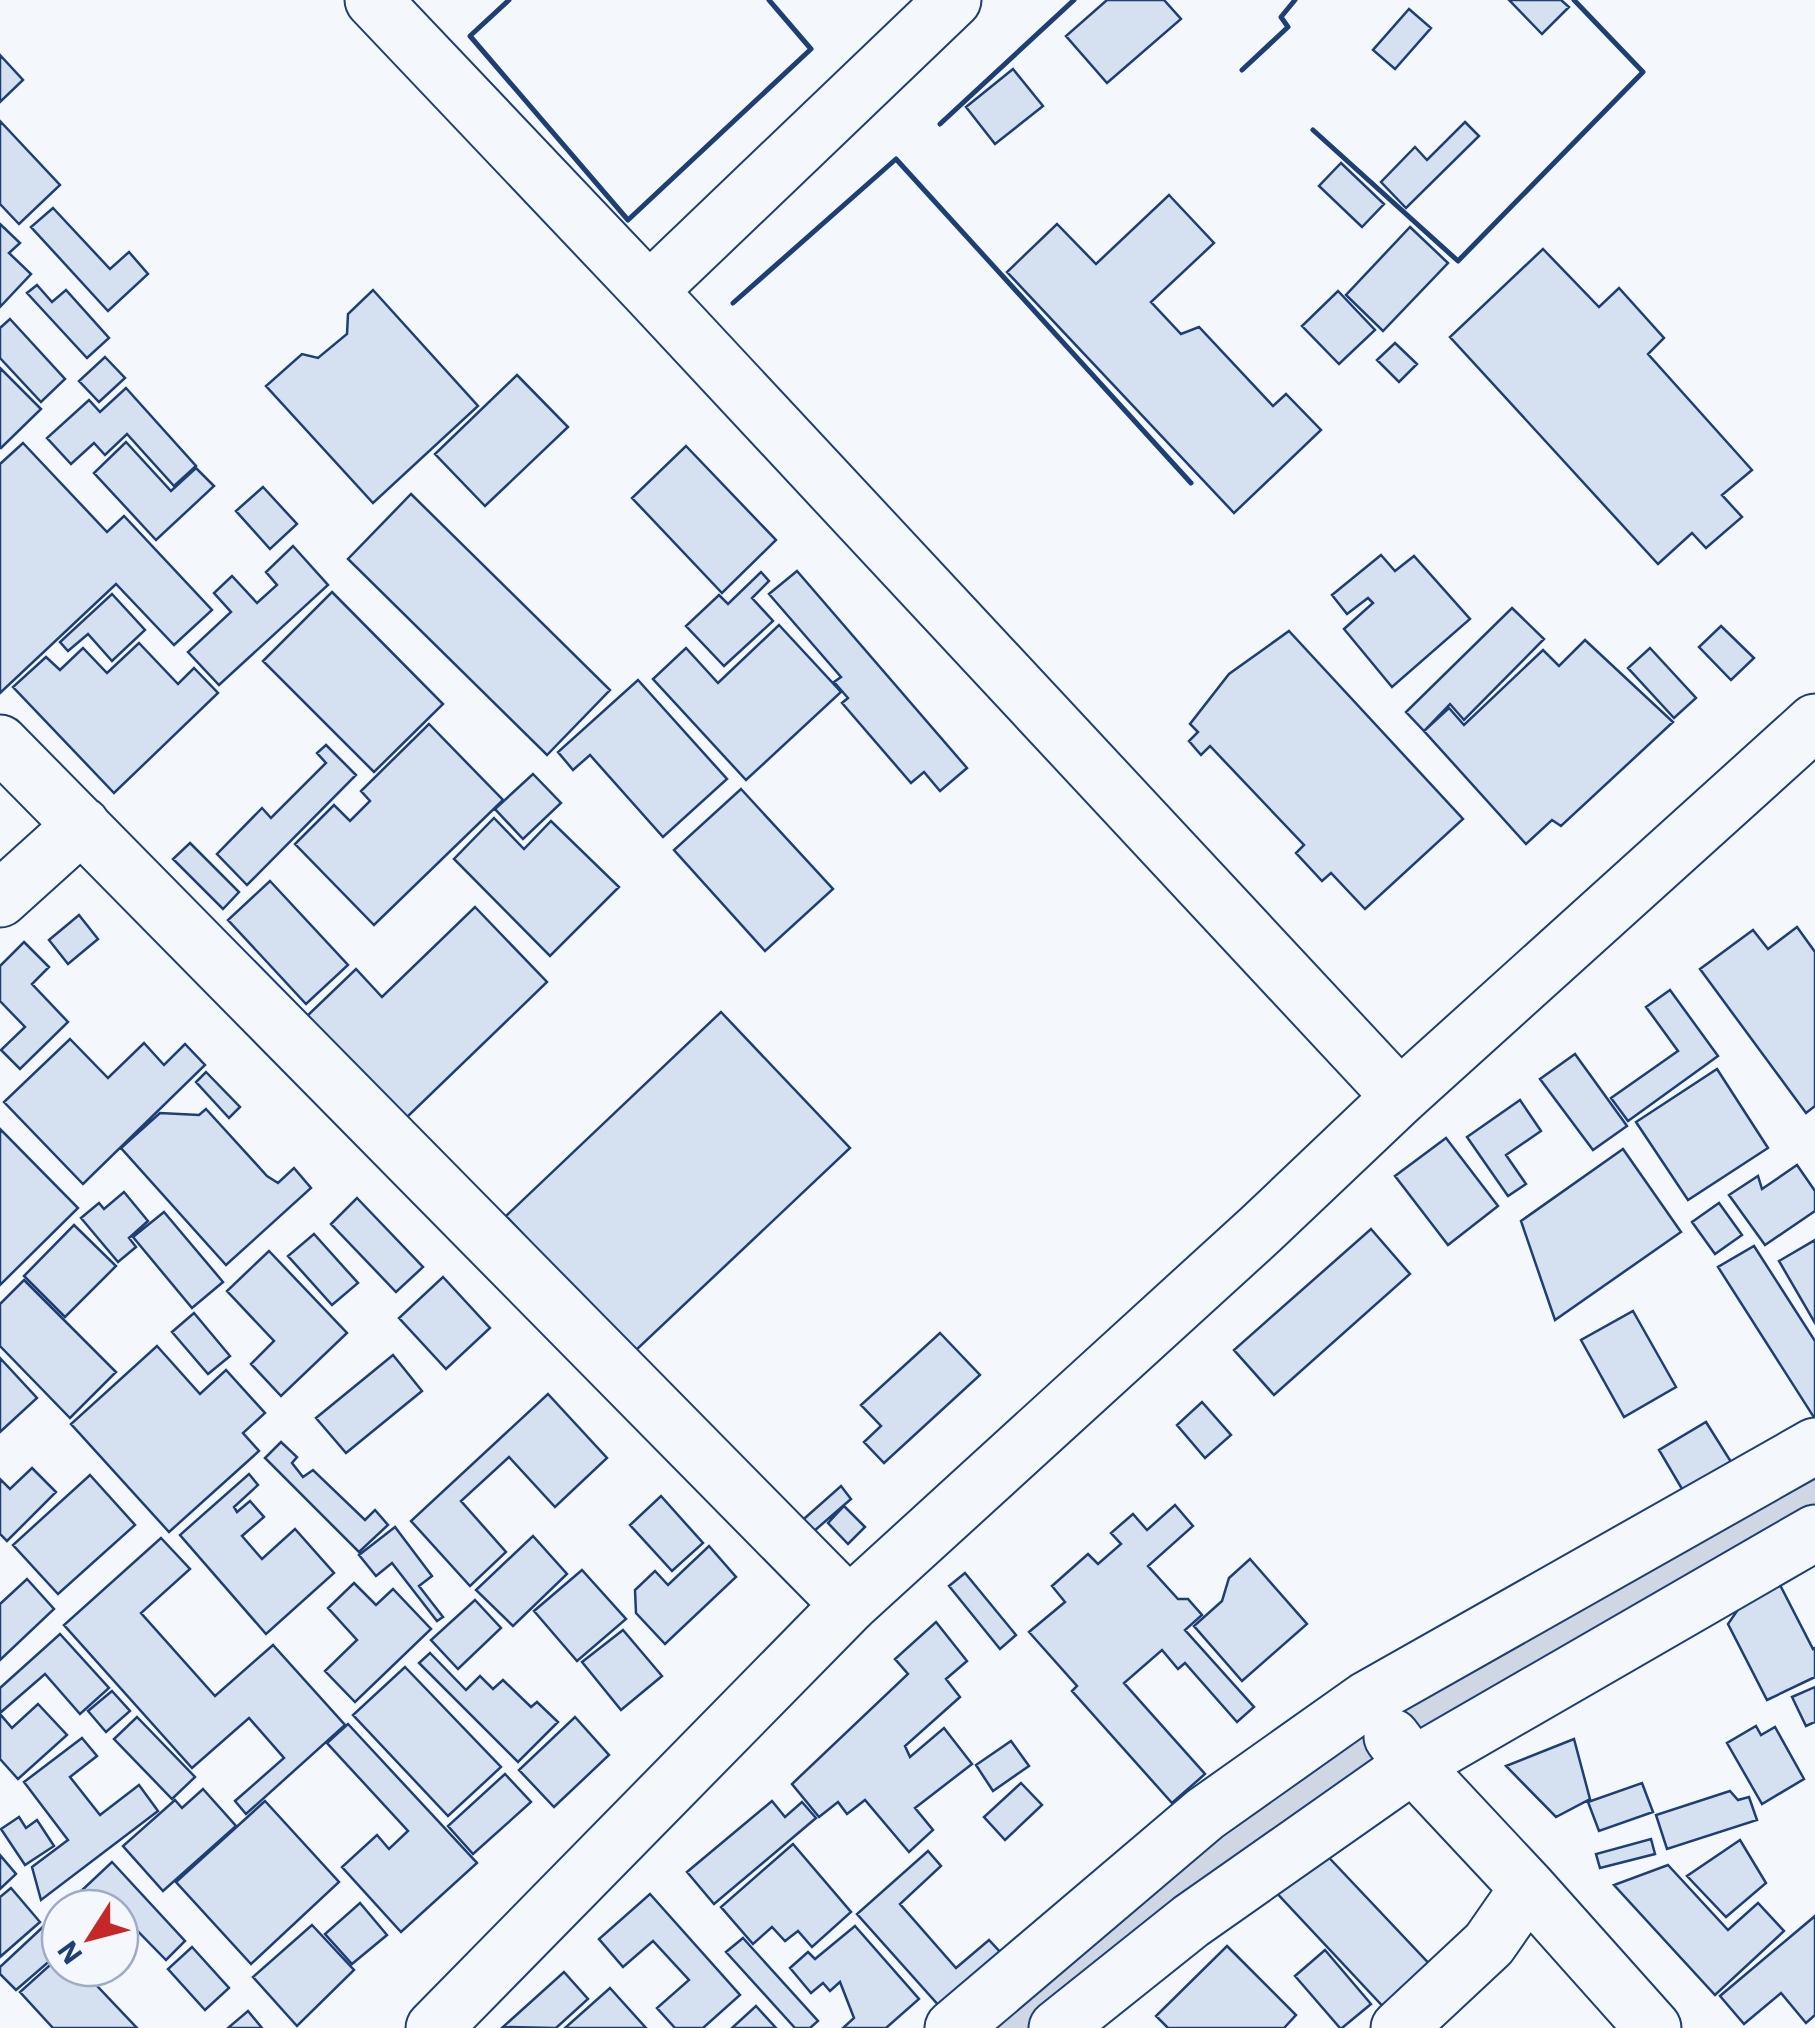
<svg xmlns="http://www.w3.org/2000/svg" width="1815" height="2028" font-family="'IBM Plex Sans',sans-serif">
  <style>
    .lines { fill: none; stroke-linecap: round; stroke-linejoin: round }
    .canal { stroke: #cfd7e4; stroke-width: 58 }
    .building { fill: #d5e0f0; stroke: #1d3f73; stroke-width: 2.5 }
    .minor-casing { stroke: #1d3f73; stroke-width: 59 }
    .major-casing { stroke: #1d3f73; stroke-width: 59 }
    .minor { stroke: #f4f7fb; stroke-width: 55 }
    .major { stroke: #f4f7fb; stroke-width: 55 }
    .wall { stroke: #1d3f73; stroke-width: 5 }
  </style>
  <rect width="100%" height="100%" fill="#f4f7fb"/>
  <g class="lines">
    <path class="canal" d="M1007,2028L1229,1840L1496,1671L1815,1487"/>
  </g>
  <path class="building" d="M1107,0H1164L1181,19L1107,83L1066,36Z
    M1509,0H1561L1569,7L1542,34Z
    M1409,9L1431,28L1395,69L1373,50Z
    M0,55L23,80L0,102Z
    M1013,69L1043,106L995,144L966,107Z
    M0,121L60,185L19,224L0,204Z
    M1465,122L1479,136L1406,208L1381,182L1415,147L1427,160Z
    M1341,163L1384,204L1362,227L1319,186Z
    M1169,195L1214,243L1151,302L1181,334L1199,327L1273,406L1286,394L1321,430L1234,513L1007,272L1057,224L1096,264Z
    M53,208L110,269L129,252L148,274L108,311L31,227Z
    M0,224L20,243L9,253L31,274L0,307Z
    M1410,227L1448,263L1383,331L1346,295Z
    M1543,249L1599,307L1619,288L1664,338L1648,354L1752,470L1722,495L1742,517L1706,548L1692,533L1658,564L1450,337Z
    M37,285L52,302L66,290L109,338L87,358L27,293Z
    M373,290L478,406L373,503L266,386L302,354L318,358L347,334L348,314Z
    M1338,291L1375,330L1339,364L1302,326Z
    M10,319L65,379L41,402L0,358V328Z
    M1395,343L1417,364L1399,382L1377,360Z
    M105,357L125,378L99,402L79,381Z
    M0,368L41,409L1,448L0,447Z
    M517,375L568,427L485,506L435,454Z
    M126,388L196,466L174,486L127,434L105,455L94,443L71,464L47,438L89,400L100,412Z
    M126,442L171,491L196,468L214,486L156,540L94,473Z
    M23,443L107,532L124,516L212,610L174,645L116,584L0,693V464Z
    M686,446L776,540L722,593L632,498Z
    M263,487L297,524L270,549L236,511Z
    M411,494L610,690L547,755L348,559Z
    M293,546L328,585L219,685L188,652L231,612L214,593L232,576L257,603L277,585L266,572Z
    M1381,555L1395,571L1414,556L1470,619L1392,687L1344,629L1373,603L1368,598L1347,614L1332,595Z
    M797,571L967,768L940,791L924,772L911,783L842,703L848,698L834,682L841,677L769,594Z
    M761,572L769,581L752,598L773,621L724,666L686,626L719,595L728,604Z
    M332,592L443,704L374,772L263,661Z
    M112,594L145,630L112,661L88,634L68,651L60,642Z
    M1512,608L1544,639L1464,720L1450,704L1424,731L1406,712Z
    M779,625L841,692L746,780L653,679L686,648L718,683Z
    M1721,626L1754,658L1731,680L1699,647Z
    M1289,631L1463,819L1365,909L1331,873L1322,881L1296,853L1304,845L1210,746L1201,755L1189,741L1198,732L1190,724L1229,674Z
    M1585,640L1673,722L1561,826L1552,820L1526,844L1424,731L1449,708L1464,725L1543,650L1559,666Z
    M139,643L178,684L194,668L218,693L114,793L13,687L46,657L60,670L83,648L107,673Z
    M1650,648L1696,698L1674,718L1628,668Z
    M638,680L727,779L663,837L590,755L573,770L558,752Z
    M429,724L503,800L374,925L295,844L334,805L350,821L370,801L361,791Z
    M326,745L356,775L247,885L217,854L262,808L271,818L326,763L317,753Z
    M533,774L561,803L523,839L495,809Z
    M741,789L833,889L765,951L674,850Z
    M494,818L524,849L551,821L619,887L550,956L454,859Z
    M190,843L239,892L223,909L173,859Z
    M270,881L348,965L306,1004L228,920Z
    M475,907L547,982L404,1120L306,1017L356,969L382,997Z
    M79,915L98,939L68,964L49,940Z
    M1797,927L1815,952V1106L1806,1113L1700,969L1753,930L1768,949Z
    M24,942L49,967L32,984L68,1022L20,1069L1,1050L25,1027L0,1001V966Z
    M1670,990L1718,1056L1628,1121L1611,1098L1678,1051L1646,1007Z
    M721,1012L850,1148L634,1352L506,1216Z
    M70,1039L108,1078L144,1043L164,1065L185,1044L205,1065L83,1184L4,1102Z
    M1575,1054L1627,1126L1593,1150L1540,1079Z
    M1717,1069L1768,1148L1688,1200L1636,1122Z
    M206,1072L240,1107L229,1118L196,1082Z
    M1520,1100L1541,1131L1506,1155L1526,1184L1508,1196L1467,1137Z
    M206,1109L267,1176L278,1183L294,1168L311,1188L226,1265L121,1148L160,1113L199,1115Z
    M0,1129L78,1208L0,1285Z
    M1446,1138L1498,1206L1448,1245L1395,1176Z
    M1623,1149L1681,1232L1555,1320L1521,1221Z
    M1797,1165L1815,1191V1211L1765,1245L1729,1195L1758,1176L1762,1189Z
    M124,1192L148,1221L129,1238L136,1247L118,1262L81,1218L99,1203L104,1209Z
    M357,1198L423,1267L396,1292L331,1224Z
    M1719,1203L1742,1235L1715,1254L1692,1222Z
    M164,1212L223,1282L192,1308L133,1237Z
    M74,1225L116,1266L65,1317L24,1276Z
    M1371,1229L1410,1274L1274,1395L1234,1350Z
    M314,1234L358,1283L332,1305L288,1256Z
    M1815,1240V1323L1779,1261Z
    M1754,1246L1815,1341V1419L1718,1267Z
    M269,1251L347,1333L281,1396L251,1364L274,1341L227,1291Z
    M443,1277L490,1328L446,1369L399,1318Z
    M24,1280L116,1372L70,1418L0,1346V1304Z
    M1633,1311L1676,1387L1624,1417L1581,1340Z
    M194,1313L230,1356L208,1374L172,1332Z
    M940,1333L980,1375L884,1463L864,1442L881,1426L861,1405Z
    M157,1346L200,1394L226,1370L265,1413L243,1433L259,1451L169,1532L71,1424Z
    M393,1355L422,1391L346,1453L316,1418Z
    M0,1358L37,1398L0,1432Z
    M548,1394L607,1458L555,1507L509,1457L461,1501L506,1552L470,1586L411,1521Z
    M1202,1402L1231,1435L1205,1458L1177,1425Z
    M1706,1422L1733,1465L1685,1494L1659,1450Z
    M281,1442L297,1457L292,1463L303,1477L313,1470L365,1520L375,1510L388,1525L359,1552L265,1458Z
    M32,1468L56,1492L7,1541L0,1534V1479L10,1489Z
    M249,1474L258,1485L234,1507L237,1512L250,1501L264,1517L242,1536L262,1559L295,1529L334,1573L266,1634L180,1535Z
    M90,1475L135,1525L58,1594L13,1545Z
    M841,1486L851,1499L806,1538L796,1526Z
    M661,1496L703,1543L672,1571L630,1525Z
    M1175,1505L1193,1526L1148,1566L1178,1599H1188L1202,1615L1185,1630L1254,1707L1237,1722L1185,1663L1178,1669L1162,1650L1124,1683L1205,1774L1172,1803L1072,1691L1077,1686L1029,1632L1065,1602L1052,1586L1088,1554L1098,1564L1121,1544L1111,1533L1133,1514L1147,1530Z
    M844,1506L865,1527L848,1544L828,1523Z
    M395,1527L432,1576L419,1586L443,1617L437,1621L392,1563L376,1576L359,1555Z
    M533,1536L567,1574L513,1626L476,1590Z
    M161,1538L190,1569L141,1613L215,1696L273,1645L345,1725L246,1814L235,1801L284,1758L249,1718L192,1768L64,1625Z
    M709,1546L736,1577L665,1644L636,1613L635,1590L655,1571L668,1585Z
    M1250,1559L1307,1624L1242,1681L1194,1626L1222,1601L1229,1578Z
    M582,1570L626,1619L577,1661L534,1611Z
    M965,1573L1016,1635L1000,1649L949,1586Z
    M27,1579L54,1609L0,1660V1604Z
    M1778,1581L1813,1649L1815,1648V1677L1767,1700L1728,1624L1737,1611L1732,1603Z
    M354,1583L376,1605L393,1589L431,1629L355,1702L325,1671L357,1640L328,1608Z
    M475,1600L501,1628L458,1669L431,1640Z
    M936,1622L967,1661L946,1679L960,1697L905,1746L910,1757L944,1728L972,1764L915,1808L933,1830L909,1852L865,1800L847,1814L838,1802L819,1817L792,1784L908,1674L895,1659Z
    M623,1630L662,1676L621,1710L582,1662Z
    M60,1634L109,1688L80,1714L45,1674L0,1713V1688Z
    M430,1653L466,1690L480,1676L493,1689L503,1680L531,1707L537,1702L558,1722L518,1762L419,1663Z
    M405,1667L501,1767L448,1816L353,1715Z
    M1815,1687V1722L1806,1726L1792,1697Z
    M112,1691L130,1711L106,1732L88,1711Z
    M38,1704L67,1735L18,1779L0,1759V1714L12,1728Z
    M137,1717L195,1777L172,1799L114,1739Z
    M575,1717L609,1755L554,1807L519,1770Z
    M348,1724L477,1863L401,1932L342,1867L377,1835L389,1849L408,1831L327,1743Z
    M1756,1726L1761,1735L1775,1727L1804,1779L1762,1804L1727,1743Z
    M82,1738L97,1756L70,1777L100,1815L139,1785L158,1811L41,1900L32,1867L68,1840L24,1782Z
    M1574,1739L1590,1799L1556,1817L1506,1766Z
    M1011,1741L1029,1766L993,1791L976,1765Z
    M505,1774L531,1802L473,1854L448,1826Z
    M1021,1783L1042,1805L1005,1840L984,1817Z
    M1642,1783L1653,1812L1599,1831L1588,1802Z
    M203,1789L236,1826L163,1891L123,1846L175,1800L182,1808Z
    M1730,1791L1738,1800L1749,1797L1757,1820L1667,1849L1656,1815Z
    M265,1801L339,1882L251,1964L176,1882Z
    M772,1801L785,1817L802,1802L816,1818L714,1904L687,1872Z
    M19,1817L26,1828L37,1820L54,1846L25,1865L1,1829Z
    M1651,1839L1655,1854L1600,1868L1596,1854Z
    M1740,1840L1766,1883L1726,1917L1687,1876Z
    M793,1844L851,1912L812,1947L798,1931L785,1941L772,1927L753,1944L721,1907Z
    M1318,1846L1436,1971L1390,2014L1273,1889Z
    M928,1851L941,1866L900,1904L956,1968L989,1940L1001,1953L941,2008L857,1914Z
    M0,1855L16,1874L0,1889Z
    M112,1862L185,1941L166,1960L120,1913V1908L114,1906L111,1908H63Z
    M1668,1865L1728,1930L1758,1903L1784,1931L1715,1995L1614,1885Z
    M11,1888L40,1922L0,1957V1897Z
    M650,1894L740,1995L703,2028H675L657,2008L689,1980L653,1941L623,1967L599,1939Z
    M360,1903L387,1935L352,1964L325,1934Z
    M60,1911V1952L16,1990L0,1974V1967Z
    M1815,1916V2015L1806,2023L1781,1993L1744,2024L1720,1996Z
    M312,1925L354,1970L297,2026L253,1977Z
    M855,1926L919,1999L886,2028H843L854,2018L840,1982L830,1991L823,1983L811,1993L790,1968L808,1952L815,1959Z
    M743,1938L818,2021L810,2028H795L726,1952Z
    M1227,1946L1296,2015L1284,2028H1168L1156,2016Z
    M192,1947L229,1988L205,2010L168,1969Z
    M1325,1950L1371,2004L1342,2028H1340L1295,1976Z
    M60,1956V1968H80L137,2028H53L20,1992Z
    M564,1972L588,1999L556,2028L503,2027Z
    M610,1988L646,2028H565Z
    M756,2006L776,2028H732Z
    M248,2011L262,2028H228Z"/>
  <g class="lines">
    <defs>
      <path id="minor" d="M373,0L649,291L1400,1097
        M649,291L953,0
        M0,743L849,1605
        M0,899L82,825
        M1392,1737L1413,1765L1528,1888L1653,2028
        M953,2028L1205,1814L1366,1700L1815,1446
        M1057,2028L1191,1921L1413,1765L1815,1533
        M1399,2028L1489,1944L1528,1888"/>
      <path id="major" d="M434,2028L849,1605L1261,1229L1400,1097L1815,722"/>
    </defs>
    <use href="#minor" class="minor-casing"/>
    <use href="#major" class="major-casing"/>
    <use href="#minor" class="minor"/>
    <use href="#major" class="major"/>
    <path class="wall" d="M509,0L470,36L628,220L811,49L769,0
      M1242,70L1288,27L1281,17L1295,0
      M940,124L1074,0
      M1313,130L1458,261L1643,72L1574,0
      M733,303L896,159L1191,483"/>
  </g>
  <g transform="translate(90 1938) rotate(234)"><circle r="48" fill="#f4f7fb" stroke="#9eadc5" stroke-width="2.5"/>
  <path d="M0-8L18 38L0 25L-18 38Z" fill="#c62828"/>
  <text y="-15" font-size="28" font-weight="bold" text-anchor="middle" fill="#1d3f73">N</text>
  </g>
</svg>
